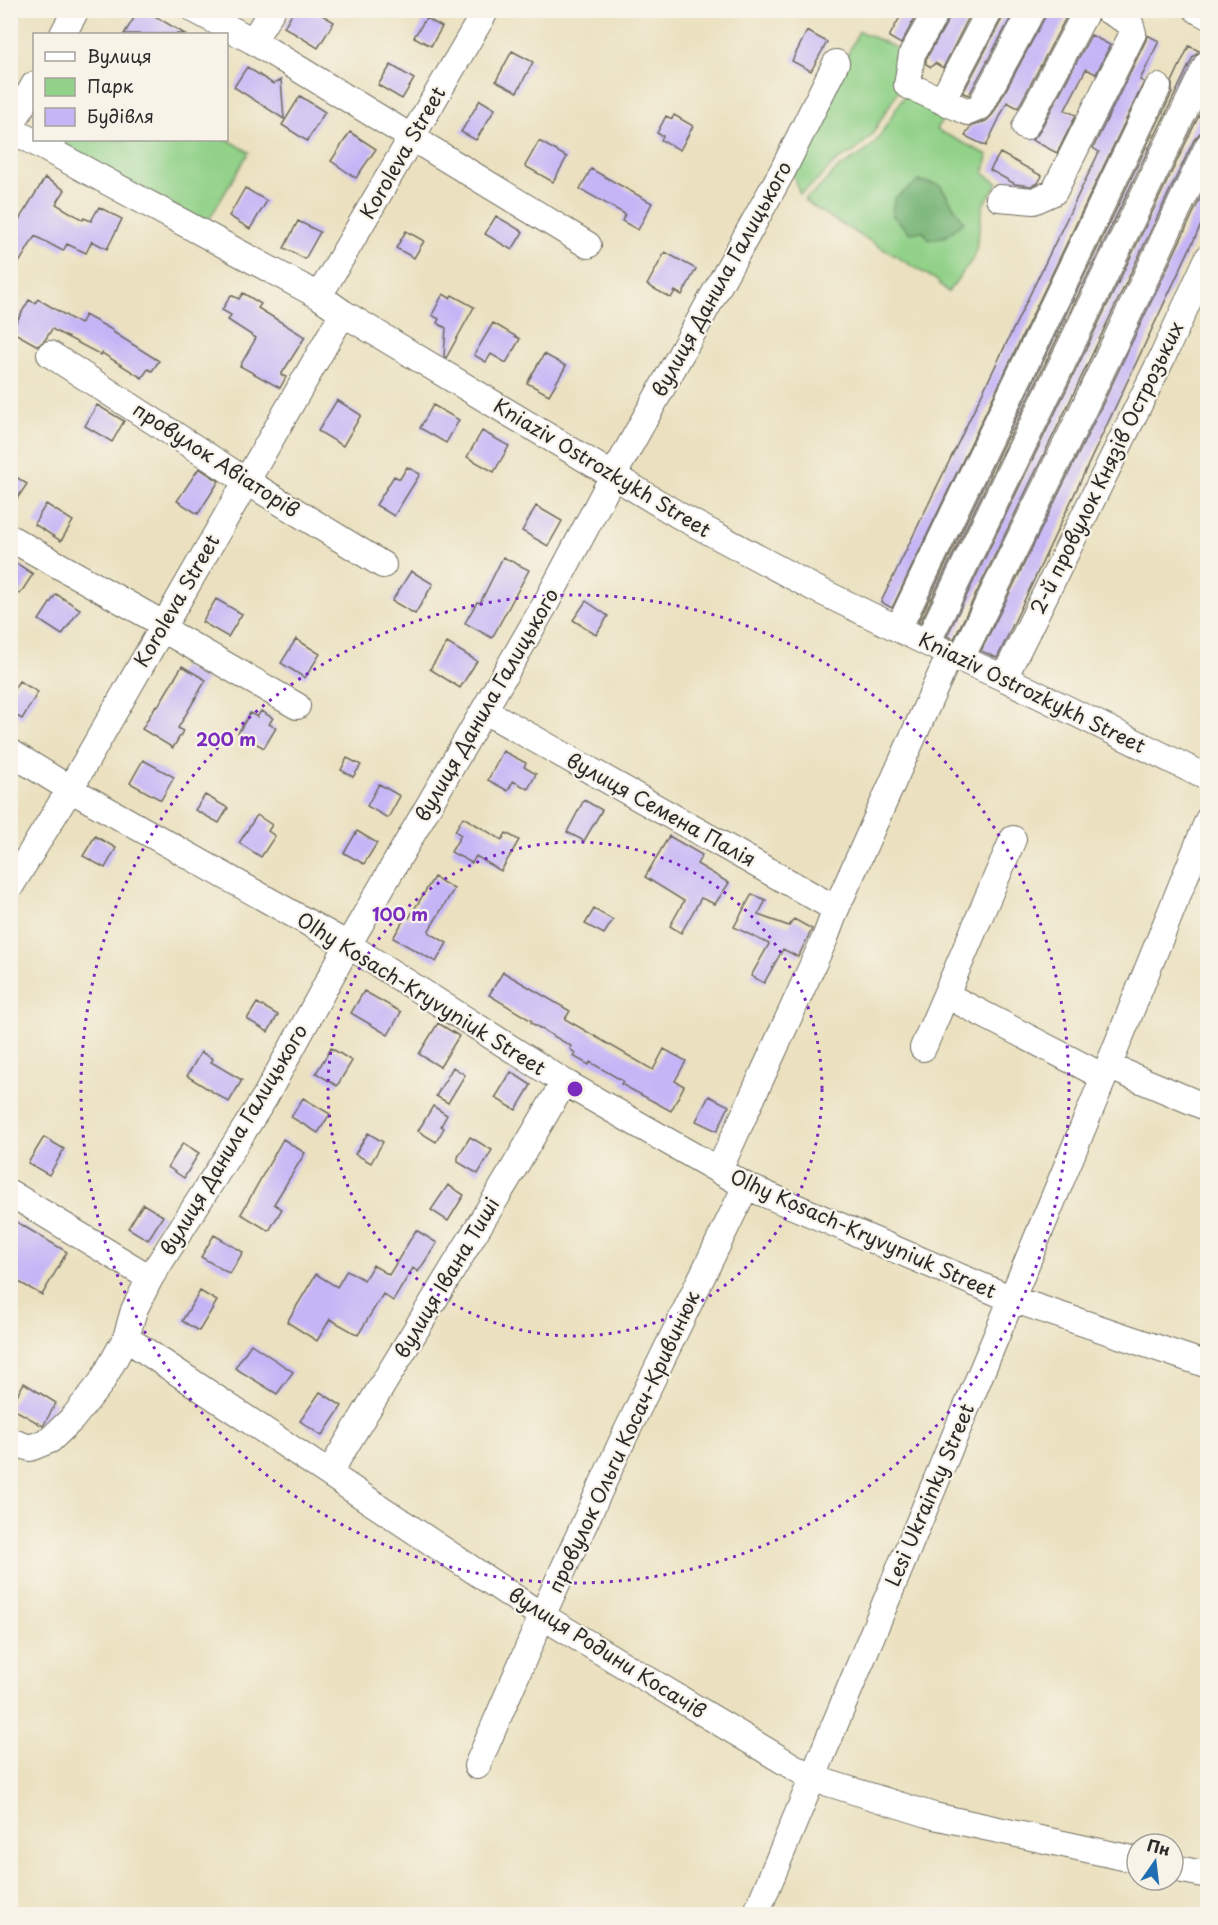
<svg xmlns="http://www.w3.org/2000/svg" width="1218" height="1925" font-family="'Playpen Sans',sans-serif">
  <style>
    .green { fill: #91d188; stroke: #5e7e5a; stroke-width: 1.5 }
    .forest { fill: #74b374; stroke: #506f50; stroke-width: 1.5 }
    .building { fill: #c6b5f6 }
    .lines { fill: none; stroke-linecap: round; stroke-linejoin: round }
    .minor-casing { stroke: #6e6b5f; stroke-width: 28 }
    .minor { stroke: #fff; stroke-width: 26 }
    .ring { fill: none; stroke: #7b2cbf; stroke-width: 3; stroke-dasharray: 3 6 }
    .labels { text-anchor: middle; stroke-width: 4.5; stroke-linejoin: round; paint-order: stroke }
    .street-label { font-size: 20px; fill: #2b2b2b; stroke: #f7f3e8 }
    .centre { fill: #7b2cbf; stroke: #f7f3e8; stroke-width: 3 }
    .ring-label { font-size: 18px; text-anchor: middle; font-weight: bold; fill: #7b2cbf; stroke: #f7f3e8; stroke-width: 4.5; stroke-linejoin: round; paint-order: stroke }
  </style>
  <rect width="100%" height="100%" fill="#f7f3e8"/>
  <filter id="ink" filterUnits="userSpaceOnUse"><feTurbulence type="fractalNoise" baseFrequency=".0167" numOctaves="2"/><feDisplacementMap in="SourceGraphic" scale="12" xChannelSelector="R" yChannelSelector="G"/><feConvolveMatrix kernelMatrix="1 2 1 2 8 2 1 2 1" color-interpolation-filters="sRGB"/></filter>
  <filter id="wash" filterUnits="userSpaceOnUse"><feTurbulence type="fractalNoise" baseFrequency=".008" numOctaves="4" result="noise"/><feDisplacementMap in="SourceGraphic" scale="24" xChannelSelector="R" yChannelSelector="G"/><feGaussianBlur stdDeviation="1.35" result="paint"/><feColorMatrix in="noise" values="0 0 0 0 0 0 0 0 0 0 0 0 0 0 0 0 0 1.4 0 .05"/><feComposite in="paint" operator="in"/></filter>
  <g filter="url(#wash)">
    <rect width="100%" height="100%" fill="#ebe1c0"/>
    <path class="green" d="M859,31L908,53L900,88L871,136L855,151L836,161L817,181L800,194L791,170Z
      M904,96L948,108L937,130L988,155L984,174L998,183L983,205L975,256L948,292L936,280L826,215L804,200L815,192L837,169L864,153L876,142Z
      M227,139L249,152L207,223L49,140Z"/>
    <path class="forest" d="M919,181L940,185L964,222L946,236L929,240L923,231L910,233L892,215L894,199Z"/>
    <g id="blocks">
      <path class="building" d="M139,10H145L185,34H124Z
        M294,10H314L334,22L318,48L284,27Z
        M904,10H919L901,44L889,37Z
        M952,10H966L971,13L943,68L935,63L931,67L926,64V59L950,17Z
        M1005,10H1015L969,95L963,93L1003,17Z
        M1047,10H1070L1018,108L1007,102L986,146L965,136L970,127L986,121L993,114L1045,17Z
        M426,18L442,27L431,46L414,37Z
        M807,31L827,42L811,71L792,61Z
        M1091,35L1110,45L1096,74L1086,69L1065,110L1076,115L1057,153L1032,140L1038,134Z
        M1147,35L1159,41L1140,80L1144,82L892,608L881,602L1099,152L1093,148L1146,40Z
        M1189,46L1199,51L1193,57L920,623L918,622L1172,93V82Z
        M512,51L533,62L517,92L496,81Z
        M391,65L414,79L402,99L378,85Z
        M247,67L273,84L281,80L284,119L234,87Z
        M300,96L325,112L307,141L282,125Z
        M1208,97V131L1200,133L1194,140L1068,405L954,639L947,636Z
        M480,100L495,109L476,140L461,132Z
        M674,115L693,126L680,150L661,140L663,136L657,133L666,116L672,119Z
        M350,132L376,149L356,178L331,161Z
        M539,141L567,157L553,182L525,166Z
        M1000,153L1042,176L1038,183L1031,186L1015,184L990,170Z
        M591,169L652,203L638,230L622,221L625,214L580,189Z
        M45,178L65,190L56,204L83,220L84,218L91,221L99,207L122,219L107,249L92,241L86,253L67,244L63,251L35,236L10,278V234Z
        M1208,182V210L1001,650L997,658L981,651L1096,418Z
        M245,188L267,201L250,229L229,216Z
        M496,216L523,232L512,250L485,234Z
        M298,221L320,232L305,259L284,248Z
        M406,231L424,241L414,258L396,248Z
        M665,252L696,269L682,295L675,291L671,298L647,285Z
        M243,293L261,304L258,308L305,337L281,375L286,377L280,388L240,366L256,338L228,320L231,315L222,310L231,295L239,299Z
        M443,294L450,298L452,295L474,307L446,358L444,356L446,328L437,323L439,319L432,315Z
        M38,299L80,324L85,315L114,331L113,332L159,361L152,371L148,369L142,378L102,353L101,355L52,329L45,340L38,346L11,331L29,300L35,303Z
        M493,323L520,339L506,363L491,354L486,362L474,355Z
        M544,354L566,366L549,395L527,383Z
        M337,400L361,415L343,446L318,431Z
        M97,405L124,421L112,442L85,426Z
        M433,405L459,420L446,443L420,428Z
        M482,431L509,446L494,472L467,457Z
        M407,467L420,474L394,516L376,505L394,476L400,479Z
        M199,468L219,481L198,514L177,501Z
        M10,473L27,484L10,509Z
        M46,504L73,521L61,541L34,524Z
        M536,506L562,521L548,546L522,531Z
        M503,557L529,570L492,638L465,623L477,602L480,603Z
        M10,559L33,574L20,594L10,588Z
        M411,571L433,584L415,614L392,601Z
        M56,594L80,609L62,635L39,620Z
        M216,599L242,614L228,637L202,622Z
        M586,601L608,616L596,635L573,620Z
        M296,639L320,654L305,678L281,663Z
        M447,643L477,661L460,688L430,669Z
        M182,666L206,680L178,728L183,731L173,748L142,729L156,705L158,706Z
        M19,681L38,692L22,719L10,712V695Z
        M261,711L273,718L269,724L276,728L264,748L238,733L250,713L257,717Z
        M503,751L526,763L524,767L536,774L528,789L513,781L508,791L488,780Z
        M347,758L361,765L353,777L341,770Z
        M143,760L174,777L161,800L130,783Z
        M379,784L400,796L388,818L367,806Z
        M205,795L228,808L219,823L195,810Z
        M584,800L602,810L584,841L567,832Z
        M257,815L272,825L268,831L275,836L261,857L239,843Z
        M463,817L502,840L506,833L519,840L501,871L476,856L472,863L451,852L461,835L455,831Z
        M357,831L377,843L364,864L344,853Z
        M95,836L116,848L105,868L83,856Z
        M669,836L702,855L697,864L729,883L715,904L701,898L681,933L670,926L684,901L645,877Z
        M434,877L454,889L429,930L430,933L447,943L436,962L393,938L406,916L409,918Z
        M752,894L766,900L758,915L789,926L794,919L812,929L798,957L783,949L764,983L751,976L769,944L734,927Z
        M594,909L613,920L604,934L585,924Z
        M503,972L570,1011L565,1019L653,1070L664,1049L686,1061L675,1081L684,1086L671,1111L621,1084L623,1081L590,1062L589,1065L573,1056L575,1053L570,1049L571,1046L531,1023L532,1021L489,995Z
        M364,991L401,1012L388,1035L351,1013Z
        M257,1003L278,1015L268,1032L247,1019Z
        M438,1023L459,1036L440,1067L419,1054Z
        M331,1048L352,1061L337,1086L316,1073Z
        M201,1052L213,1059L211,1062L242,1080L229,1102L187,1076Z
        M453,1067L465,1075L448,1103L436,1096Z
        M511,1072L531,1085L516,1110L495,1098Z
        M709,1096L729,1106L717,1131L696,1121Z
        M303,1098L330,1114L318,1133L291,1117Z
        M433,1106L447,1115L441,1126L444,1128L436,1142L418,1131Z
        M368,1133L383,1142L371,1163L355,1154Z
        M44,1137L64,1149L49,1175L28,1163Z
        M470,1137L492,1150L478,1174L458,1162V1157Z
        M283,1139L305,1153L274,1204L282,1209L269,1231L241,1214Z
        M183,1143L199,1153L184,1178L168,1167Z
        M448,1185L464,1195L448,1221L431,1210Z
        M143,1204L163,1216L148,1240L128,1228Z
        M10,1218L67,1252L42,1295L10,1277Z
        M416,1230L437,1243L418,1272L413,1268L393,1301L383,1294L358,1335L330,1319L317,1341L287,1322L316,1274L337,1287L347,1270L364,1280L373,1265L389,1275Z
        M214,1235L243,1252L230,1274L201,1257Z
        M200,1291L217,1301L199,1331L182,1321Z
        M251,1344L293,1372L277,1394L235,1368Z
        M24,1383L56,1403L43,1426L10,1407Z
        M320,1392L342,1406L322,1436L300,1421Z"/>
    </g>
  </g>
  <g filter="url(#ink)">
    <use href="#blocks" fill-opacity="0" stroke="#6e6b5f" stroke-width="1.5"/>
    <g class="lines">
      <defs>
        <path id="minor" d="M195,10L253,41L588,245
          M937,10L912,54L907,85L968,112L980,107L1032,10
          M1197,10L1208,16
          M63,34L76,10
          M253,41L272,10
          M942,101L990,10
          M1025,127L1087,10
          M10,128L34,85
          M10,129L319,296L343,313L680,516L814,588L950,654L1004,678L1208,778
          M999,198L1034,201L1054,192L1133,33L1130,23L1107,10
          M319,296L486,10
          M50,354L246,481L383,565
          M10,538L163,624
          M161,628L297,706
          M898,629L1158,87
          M927,643L1207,64
          M961,658L1082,412L1208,146
          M1004,678L1162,358L1208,258
          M485,711L836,909
          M10,752L70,789L348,945L564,1082L746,1186L1012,1299L1208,1365
          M10,887L70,789L343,313
          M946,995L1104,1077
          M923,1048L1013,839
          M1108,1066L1208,1108
          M719,1170L825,938L836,909L950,654
          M10,1193L150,1278
          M126,1338L542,1616L812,1778L934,1816L1137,1860
          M10,1441L30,1448L50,1440L72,1419L101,1383L126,1338L134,1310L150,1278L265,1097L348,945L546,603L613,476L783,170L836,63
          M329,1473L511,1173L564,1082
          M477,1766L542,1616L624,1437L746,1186
          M1173,1868L1208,1875
          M756,1914L1104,1077L1208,820"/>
      </defs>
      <use href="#minor" class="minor-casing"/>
      <use href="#minor" class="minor"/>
    </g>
  </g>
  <g class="ring">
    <circle cx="575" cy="1089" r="247"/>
    <circle cx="575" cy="1089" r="494"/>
  </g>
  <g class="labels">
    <g class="street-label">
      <text transform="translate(403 153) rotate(-60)" y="7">Koroleva Street</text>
      <text transform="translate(722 279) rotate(-61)" y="7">вулиця Данила Галицького</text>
      <text transform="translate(216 460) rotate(33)" y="7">провулок Авіаторів</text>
      <text transform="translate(602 468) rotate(31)" y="7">Kniaziv Ostrozkykh Street</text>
      <text transform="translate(1107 468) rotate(-64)" y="7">2-й провулок Князів Острозьких</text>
      <text transform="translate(177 601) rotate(-60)" y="7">Koroleva Street</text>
      <text transform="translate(1032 693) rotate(26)" y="7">Kniaziv Ostrozkykh Street</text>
      <text transform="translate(487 705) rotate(-60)" y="7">вулиця Данила Галицького</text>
      <text transform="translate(661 810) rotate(29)" y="7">вулиця Семена Палія</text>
      <text transform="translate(421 994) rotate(32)" y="7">Olhy Kosach-Kryvyniuk Street</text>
      <text transform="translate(234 1140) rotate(-59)" y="7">вулиця Данила Галицького</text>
      <text transform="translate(863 1234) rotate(24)" y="7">Olhy Kosach-Kryvyniuk Street</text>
      <text transform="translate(447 1278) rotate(-59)" y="7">вулиця Івана Тиші</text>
      <text transform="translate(624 1442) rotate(-65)" y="7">провулок Ольги Косач-Кривинюк</text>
      <text transform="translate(930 1495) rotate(-67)" y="7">Lesi Ukrainky Street</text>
      <text transform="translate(607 1653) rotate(32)" y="7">вулиця Родини Косачів</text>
    </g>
  </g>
  <circle cx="575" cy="1089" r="9" class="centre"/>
  <g class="ring-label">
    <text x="226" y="746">200 m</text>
    <text x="400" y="921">100 m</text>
  </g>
  <rect width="1218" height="1925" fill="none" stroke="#f7f3e8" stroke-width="36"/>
  <rect x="33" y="33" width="195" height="108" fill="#f7f3e8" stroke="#a5a39c" stroke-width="1.5"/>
  <rect x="45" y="52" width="30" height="9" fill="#ffffff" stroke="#a5a39c" stroke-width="1.5"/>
  <text x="87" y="63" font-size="18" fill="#2b2b2b">Вулиця</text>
  <rect x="45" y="78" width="30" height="18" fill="#91d188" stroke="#a5a39c" stroke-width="1.5"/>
  <text x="87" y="93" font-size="18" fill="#2b2b2b">Парк</text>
  <rect x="45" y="108" width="30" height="18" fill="#c6b5f6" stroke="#a5a39c" stroke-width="1.5"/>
  <text x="87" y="123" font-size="18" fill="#2b2b2b">Будівля</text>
  <g transform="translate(1155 1862) rotate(14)"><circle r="28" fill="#f7f3e8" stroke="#a5a39c" stroke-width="1.5"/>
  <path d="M0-4.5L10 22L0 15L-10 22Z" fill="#1f6fb2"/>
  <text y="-9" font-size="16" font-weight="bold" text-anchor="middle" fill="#2b2b2b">Пн</text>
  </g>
</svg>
